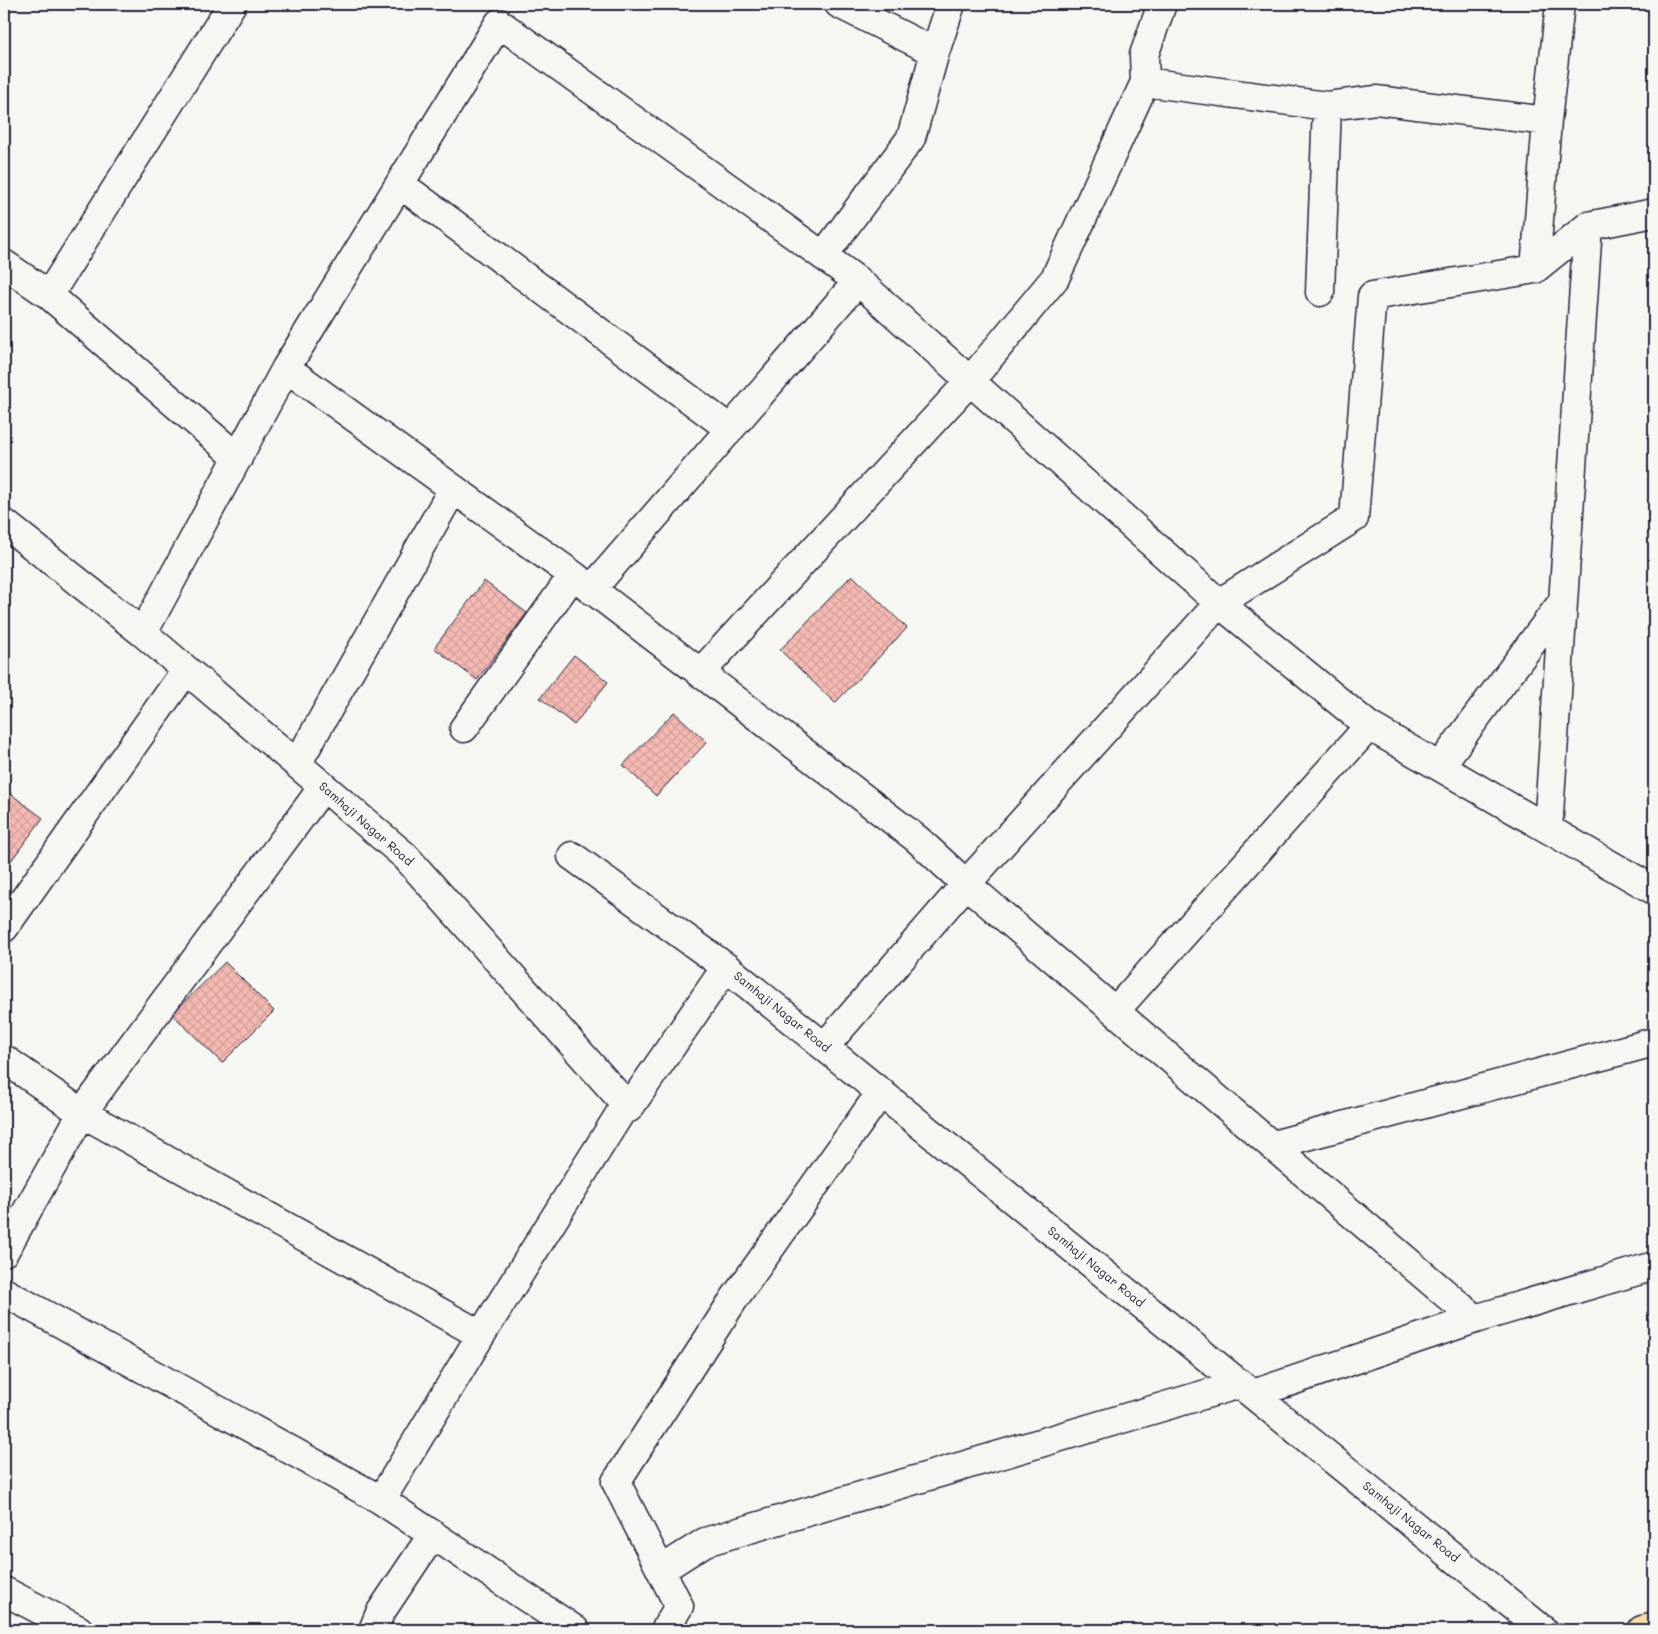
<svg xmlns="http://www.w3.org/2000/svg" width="1658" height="1634" font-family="Mali,sans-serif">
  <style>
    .building { fill: url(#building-cross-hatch); stroke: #22223b }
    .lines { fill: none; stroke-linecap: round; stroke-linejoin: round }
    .street-casing { stroke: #22223b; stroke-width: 31 }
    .primary-casing { stroke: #22223b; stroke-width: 31 }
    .street { stroke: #f6f6f2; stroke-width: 28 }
    .primary { stroke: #faddab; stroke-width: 28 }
    .labels { text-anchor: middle; stroke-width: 4.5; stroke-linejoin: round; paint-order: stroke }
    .street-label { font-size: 12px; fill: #22223b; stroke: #f6f6f2 }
  </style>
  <defs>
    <pattern id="building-cross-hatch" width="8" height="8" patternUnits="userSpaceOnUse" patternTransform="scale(1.25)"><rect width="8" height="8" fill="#f5b9b2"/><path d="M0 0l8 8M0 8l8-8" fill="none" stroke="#d29f9a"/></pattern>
  </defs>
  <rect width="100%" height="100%" fill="#f6f6f2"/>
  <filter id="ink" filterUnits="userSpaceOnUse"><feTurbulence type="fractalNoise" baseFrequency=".02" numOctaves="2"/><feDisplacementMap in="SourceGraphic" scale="10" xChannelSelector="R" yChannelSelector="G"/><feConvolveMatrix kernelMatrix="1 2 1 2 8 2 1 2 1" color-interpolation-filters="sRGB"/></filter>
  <g filter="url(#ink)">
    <path class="building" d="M852,575L907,628L835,703L780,650Z
      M484,581L527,613L477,680L434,648Z
      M574,655L608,682L574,725L540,698Z
      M674,712L707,742L656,796L623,765Z
      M4,789L43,818L4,870Z
      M225,962L274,1011L222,1063L172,1014Z"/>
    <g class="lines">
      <defs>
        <path id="street" d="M839,4L935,52
          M1145,82L1327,106L1376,100L1547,121
          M400,184L730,429
          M823,256L911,138L935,52L951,4
          M4,264L49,295L238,458
          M1535,269L1547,121L1560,4
          M1320,292L1327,106
          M49,295L232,4
          M286,368L499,23L858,281L1219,603L1369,726L1654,890
          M4,523L143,633L405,856L629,1108L726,967L1543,1630
          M591,590L858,281
          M143,633L286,368L573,575L917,839L966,884L1475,1319
          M700,673L970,381L1055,278L1145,82L1144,55L1162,4
          M464,728L573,575
          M297,764L453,489
          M1440,766L1563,601
          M1548,829L1588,226L1654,213
          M572,856L726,967
          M4,928L186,670
          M1115,1011L1369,726
          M825,1046L966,884L1219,603L1354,518L1372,296L1535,269L1588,226
          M4,1059L82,1113L323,787
          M1273,1145L1654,1042
          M4,1252L82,1113L481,1335
          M4,1292L381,1500
          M1253,1394L1475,1319L1654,1266
          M661,1570L705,1542L1240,1384
          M4,1591L79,1630
          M373,1630L380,1613L433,1534
          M575,1630L381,1500L481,1335L626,1104
          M665,1630L679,1606L616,1482L734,1299L881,1092"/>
        <path id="primary" d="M1642,1630L1654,1627"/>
      </defs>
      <use href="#street" class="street-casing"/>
      <use href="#primary" class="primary-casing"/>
      <use href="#street" class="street"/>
      <use href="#primary" class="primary"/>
    </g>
  </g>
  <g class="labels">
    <g class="street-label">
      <text transform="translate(366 824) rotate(41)" y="4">Samhaji Nagar Road</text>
      <text transform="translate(782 1012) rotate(39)" y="4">Samhaji Nagar Road</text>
      <text transform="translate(1096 1267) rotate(39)" y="4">Samhaji Nagar Road</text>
      <text transform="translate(1411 1522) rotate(39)" y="4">Samhaji Nagar Road</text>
    </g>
  </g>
  <rect width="1658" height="1634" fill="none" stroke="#f6f6f2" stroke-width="20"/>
  <rect x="10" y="10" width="1638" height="1614" fill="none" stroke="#22223b" stroke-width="2" filter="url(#ink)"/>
</svg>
